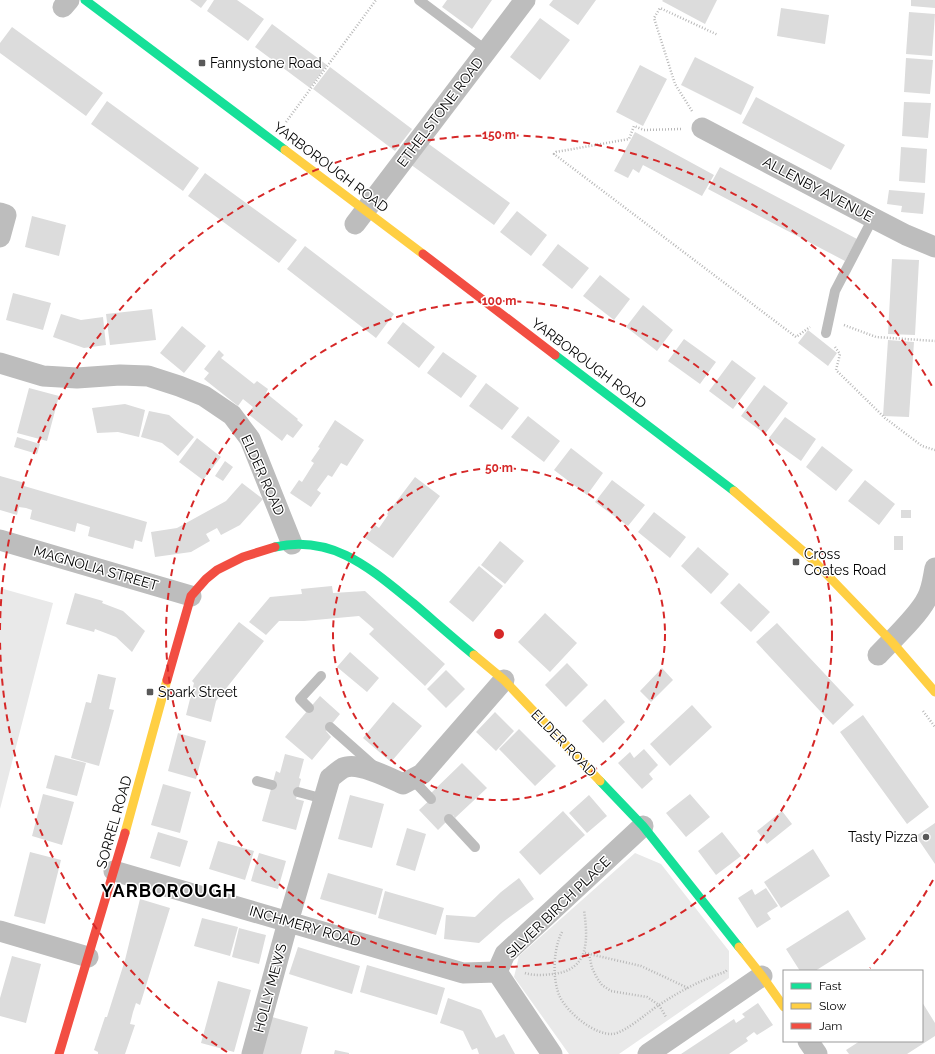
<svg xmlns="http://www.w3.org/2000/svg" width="935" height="1054" font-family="Raleway,sans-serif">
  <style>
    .green { fill: #e9e9e9 }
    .building { fill: #dcdcdc }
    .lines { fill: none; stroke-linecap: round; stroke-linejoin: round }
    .path { stroke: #b8b8b8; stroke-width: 2.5; stroke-dasharray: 1 2; stroke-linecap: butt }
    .lane { stroke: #bdbdbd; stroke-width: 10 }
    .street { stroke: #bdbdbd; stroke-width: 21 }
    .fast { stroke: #16e098; stroke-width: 9 }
    .slow { stroke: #ffcf43; stroke-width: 9 }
    .jam { stroke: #f24e42; stroke-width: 9 }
    .ring { fill: none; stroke: #d62828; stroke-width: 2; stroke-dasharray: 7 5 }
    .poi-dot { fill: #595959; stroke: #fff; stroke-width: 1.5 }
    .labels { text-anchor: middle; stroke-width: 3; stroke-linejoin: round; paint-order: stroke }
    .poi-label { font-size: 14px; fill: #000; stroke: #fff; text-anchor: start }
    .street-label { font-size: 14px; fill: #000; stroke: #fff }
    .district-label { font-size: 18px; font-weight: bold; letter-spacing: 1px; fill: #000; stroke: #fff }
    .centre { fill: #d62828; stroke: #fff; stroke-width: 2 }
    .ring-label { font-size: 12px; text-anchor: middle; font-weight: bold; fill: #d62828; stroke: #fff; stroke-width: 3; stroke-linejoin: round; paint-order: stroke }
  </style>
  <rect width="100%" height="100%" fill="#fff"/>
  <path class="green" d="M0,588L53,603L0,809Z
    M635,853L661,864L729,951V978L619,1054H569L514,977L519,956Z"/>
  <path class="building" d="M190,0H207L201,8Z
    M214,0H237L264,19L248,41L207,11Z
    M447,0H492L472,29L442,7Z
    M553,0H596L578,25L549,5Z
    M663,0H717L705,24L662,1Z
    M911,0H935V8L911,6Z
    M781,8L829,15L825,44L777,36Z
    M909,12L935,14L932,56L906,54Z
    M540,18L570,40L540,80L510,57Z
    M272,24L327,65L310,88L255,47Z
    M12,27L103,93L86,116L0,53V43Z
    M695,57L754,87L741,115L681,85Z
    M906,58L933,60L930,94L904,92Z
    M640,65L667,79L643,126L616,112Z
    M330,67L412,129L395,151L313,89Z
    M756,97L845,145L831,170L742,123Z
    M107,101L199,168L183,191L91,124Z
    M904,102L931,103L928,138L902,136Z
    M635,132L714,175L702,196L643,165L639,173L633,169L628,178L614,171Z
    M426,142L510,203L494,225L410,164Z
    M901,147L927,149L925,183L899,181Z
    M720,167L857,239L845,261L708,189Z
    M205,173L297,240L279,263L188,196Z
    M889,190L925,193L923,214L901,212L902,206L887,204Z
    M517,211L547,235L531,256L500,232Z
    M32,216L66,225L59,256L25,247Z
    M558,244L589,268L572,289L542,265Z
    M305,246L394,314L376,338L287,269Z
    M892,259L919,260L915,335L888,334Z
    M600,275L630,299L614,320L583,296Z
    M13,293L51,303L43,330L6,320Z
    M643,305L673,330L657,351L626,327Z
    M152,309L156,340L110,345L106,314Z
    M61,314L81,320L103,317L106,345L84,348L53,337Z
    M403,322L435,347L419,368L387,343Z
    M182,326L206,346L184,373L160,353Z
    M808,330L837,353L828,366L798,343Z
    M684,339L716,362L700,384L668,361Z
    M888,340L914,342L909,417L883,416Z
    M219,350L224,355L221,358L254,384L257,381L268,389L266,393L298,419L297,420L303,425L293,438L287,434L282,441L248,414L253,407L243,399L238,406L204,379L209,373L204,369Z
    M443,352L477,376L461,398L427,373Z
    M732,360L756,378L733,409L709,391Z
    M486,383L519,408L502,430L469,406Z
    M764,385L788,403L765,434L741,416Z
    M29,388L59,396L47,441L17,433Z
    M125,404L145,410L139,437L118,432L97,433L92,408Z
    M149,411L169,415L194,437L178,456L162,443L141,437Z
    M528,416L560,441L544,462L511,437Z
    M785,417L816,439L801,461L769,438Z
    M335,420L364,440L347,466L341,463L332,477L328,475L317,490L321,493L311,507L290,493L299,480L302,482L314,463L311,461L320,448L318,447Z
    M17,437L40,444L37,454L14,447Z
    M197,438L221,457L203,480L179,462Z
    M822,446L853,470L836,491L806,467Z
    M571,448L603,473L587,495L554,470Z
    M225,461L233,467L223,481L215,476Z
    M0,476L25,483L24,486L147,522L142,542L135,540L133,549L88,536L90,527L77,523L75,532L30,519L32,510L26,508L19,507L17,515L0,510Z
    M415,477L440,496L393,558L365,538L375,525L379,528L388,515L387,514Z
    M612,480L645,505L628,526L595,502Z
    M865,480L895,504L879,525L848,501Z
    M242,483L263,499L240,525L221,535L217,528L206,534L210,541L191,552L155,557L151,532L177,528L226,501Z
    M901,510H911V518H901Z
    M654,512L686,537L670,558L638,532Z
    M894,536H903V550H894Z
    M500,541L524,561L505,584L481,565Z
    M698,547L729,574L711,594L681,566Z
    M479,566L503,586L473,622L449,602Z
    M739,583L770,612L751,632L720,603Z
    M332,586L333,593L365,591L389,613L445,664L425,686L369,634L374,629L359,616L304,621H279L266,635L249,622L270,597L302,594L301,589Z
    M75,593L103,601L102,603L123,611L145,631L132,652L116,637L95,629L94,632L66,624Z
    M545,613L577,643L550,672L518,642Z
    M239,622L264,641L216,701L211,722L186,715L194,683L192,681Z
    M777,623L854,705L833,725L756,642Z
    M350,652L379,678L367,692L337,667Z
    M567,663L588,685L566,707L545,685Z
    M662,668L673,680L651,702L640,691Z
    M446,670L465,689L446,708L427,689Z
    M98,674L116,678L109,709L114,710L99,766L71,758L86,702L91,703Z
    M320,696L340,714L326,731L331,737L312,760L285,737Z
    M605,699L625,722L603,743L582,721Z
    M393,702L422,726L391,762L363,738Z
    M692,705L712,727L670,766L650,744Z
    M495,712L514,731L496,751L476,732Z
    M863,715L929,807L907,824L840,732Z
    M519,729L556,766L535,786L499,749Z
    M178,733L206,741L196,779L168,771Z
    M644,749L658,765L649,774L653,779L642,789L618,763L630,752L634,758Z
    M285,754L304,759L299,778L301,779L296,799L304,801L296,830L262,821L276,771L280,773Z
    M55,755L86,763L77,796L46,788Z
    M462,763L487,788L455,818L453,815L438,830L419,810L434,796L431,793Z
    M163,784L191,792L180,833L151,825Z
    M43,794L74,802L62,845L32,836Z
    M690,794L710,817L686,837L666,813Z
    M350,795L384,804L372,848L338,839Z
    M589,795L607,816L587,833L569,813Z
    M563,811L585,835L540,875L519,852Z
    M782,811L792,824L767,844L757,831Z
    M935,823V864L916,836Z
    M407,828L426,834L415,871L396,865Z
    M158,832L188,841L180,867L150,858Z
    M722,832L741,856L716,875L698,851Z
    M218,841L254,851L245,880L209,869Z
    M813,849L830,876L781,908L764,882Z
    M30,852L61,860L45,924L14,916Z
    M259,853L286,861L278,889L251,881Z
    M328,873L383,889L376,915L320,899Z
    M519,878L534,899L503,922L479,943L444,939L446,915L475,917L501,892Z
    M766,888L778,906L767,913L771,919L757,928L738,898L752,889L755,895Z
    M385,891L444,908L436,935L378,918Z
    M140,899L170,908L140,1005L136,1003L133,1012L130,1024L135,1025L125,1054H98V1052L94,1050L105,1017H107L125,960Z
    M848,910L866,939L815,971H800L786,949Z
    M202,918L238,927L230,956L194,946Z
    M239,928L266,935L259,964L232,957Z
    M298,947L360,966L352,994L289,974Z
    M12,956L41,964L26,1023L0,1016V998Z
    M367,965L445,988L437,1015L360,992Z
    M218,981L251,990L234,1052L201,1043Z
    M448,998L481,1010L496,1038L504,1034L515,1054H479L477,1048L472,1050L463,1031L440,1023Z
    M922,1002L935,1023V1036L907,1054H849L846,1050L860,1041H922Z
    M758,1003L773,1025L757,1035L754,1032L746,1038L748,1041L729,1054H681L734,1019L736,1023L745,1017L742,1014Z
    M272,1017L308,1027L301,1054H262Z
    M335,1050L349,1053V1054H334Z"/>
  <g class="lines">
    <path class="path" d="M692,111L675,84L654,18L660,8L718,35
      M286,122L376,0
      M681,129L644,130L634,126L629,139L556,152L554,154L796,337L810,327
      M844,325L876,337L935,341
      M835,347L840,354L836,370L885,418L922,446L935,450
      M923,711L935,727
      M562,932C553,949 552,980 560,997C568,1013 594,1035 613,1034C626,1032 648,1012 659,1005C680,991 701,980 725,972L728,969
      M585,953L641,966L688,988
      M589,954L592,968L597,978L602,985L611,991L647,997L659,1005L666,1017
      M525,973C534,976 544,975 553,974C590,970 588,939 584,910"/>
    <path class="lane" d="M419,0L487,51
      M826,333L835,291L873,218
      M309,708L300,699L321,676
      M330,727L374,766
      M413,780L431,799
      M257,781L272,785
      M298,792L324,799
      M449,819L475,847"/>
    <path class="street" d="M63,7L69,0
      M702,128L873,218L906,235L935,247
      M0,213L6,215L0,237
      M355,224L525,0
      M0,363L43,376L77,378L120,375L148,376L179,386L204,396L232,415L250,439L292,544
      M0,540L191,596
      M878,655C891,641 920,614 927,598C932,589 933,578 935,568
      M114,871L463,973L497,972
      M0,931L88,957
      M808,1041L817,1054
      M252,1054L288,922L330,778C334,775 338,771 343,768C357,761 390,778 403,784L422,774L504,680
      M552,1054L497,972L505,954L643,826
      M648,1054L762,976"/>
    <path class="fast" d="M85,0L285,150
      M555,355L734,491
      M275,547C333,534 371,569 413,603C433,620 453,638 474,655
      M600,781L643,826L739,947"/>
    <path class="slow" d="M285,150L423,254
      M734,491L812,559L891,641L935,692
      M474,655L504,680L600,781
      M125,833L167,680
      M739,947L762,976L784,1007"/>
    <path class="jam" d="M423,254L555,355
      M167,680L191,596L206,579L217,570L243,557L275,547
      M59,1054L125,833"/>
  </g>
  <g class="ring">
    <circle cx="499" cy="634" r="166"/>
    <circle cx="499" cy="634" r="333"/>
    <path d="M933 880A499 499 0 0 1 870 968M227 1052A499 499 0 0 1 0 638M0 630A499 499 0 0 1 933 388"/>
  </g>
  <g class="poi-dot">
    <rect x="198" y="59" width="8" height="8" rx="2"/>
    <rect x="792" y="558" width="8" height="8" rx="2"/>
    <rect x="146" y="688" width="8" height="8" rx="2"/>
    <circle cx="926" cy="837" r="4"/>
  </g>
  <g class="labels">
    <g class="poi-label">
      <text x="210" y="68">Fannystone Road</text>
      <text x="804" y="559">Cross<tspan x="804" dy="16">Coates Road</tspan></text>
      <text x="158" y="697">Spark Street</text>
      <text x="918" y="842" text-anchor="end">Tasty Pizza</text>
    </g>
    <g class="street-label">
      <text transform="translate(440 112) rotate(-53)" y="5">ETHELSTONE ROAD</text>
      <text transform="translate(331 167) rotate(37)" y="5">YARBOROUGH ROAD</text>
      <text transform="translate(818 189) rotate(28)" y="5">ALLENBY AVENUE</text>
      <text transform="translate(589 363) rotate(37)" y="5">YARBOROUGH ROAD</text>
      <text transform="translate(263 475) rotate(66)" y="5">ELDER ROAD</text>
      <text transform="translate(96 568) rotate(16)" y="5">MAGNOLIA STREET</text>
      <text transform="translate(564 743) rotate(46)" y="5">ELDER ROAD</text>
      <text transform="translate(114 822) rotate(-74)" y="5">SORREL ROAD</text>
      <text transform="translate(558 907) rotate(-44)" y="5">SILVER BIRCH PLACE</text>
      <text transform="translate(305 926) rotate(16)" y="5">INCHMERY ROAD</text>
      <text transform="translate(270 988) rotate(-75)" y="5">HOLLY MEWS</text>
    </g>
    <g class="district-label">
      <text x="169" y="897">YARBOROUGH</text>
    </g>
  </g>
  <circle cx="499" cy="634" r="6" class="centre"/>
  <g class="ring-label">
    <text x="499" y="139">150 m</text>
    <text x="499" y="305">100 m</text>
    <text x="499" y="472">50 m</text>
  </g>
  <rect x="783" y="970" width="140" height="72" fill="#ffffff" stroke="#999999"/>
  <rect x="791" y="983" width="20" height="6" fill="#16e098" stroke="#999999"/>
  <text x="819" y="990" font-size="12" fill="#000000">Fast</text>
  <rect x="791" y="1003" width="20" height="6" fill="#ffcf43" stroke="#999999"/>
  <text x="819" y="1010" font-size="12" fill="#000000">Slow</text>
  <rect x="791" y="1023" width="20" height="6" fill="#f24e42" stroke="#999999"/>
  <text x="819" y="1030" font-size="12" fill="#000000">Jam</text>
</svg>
